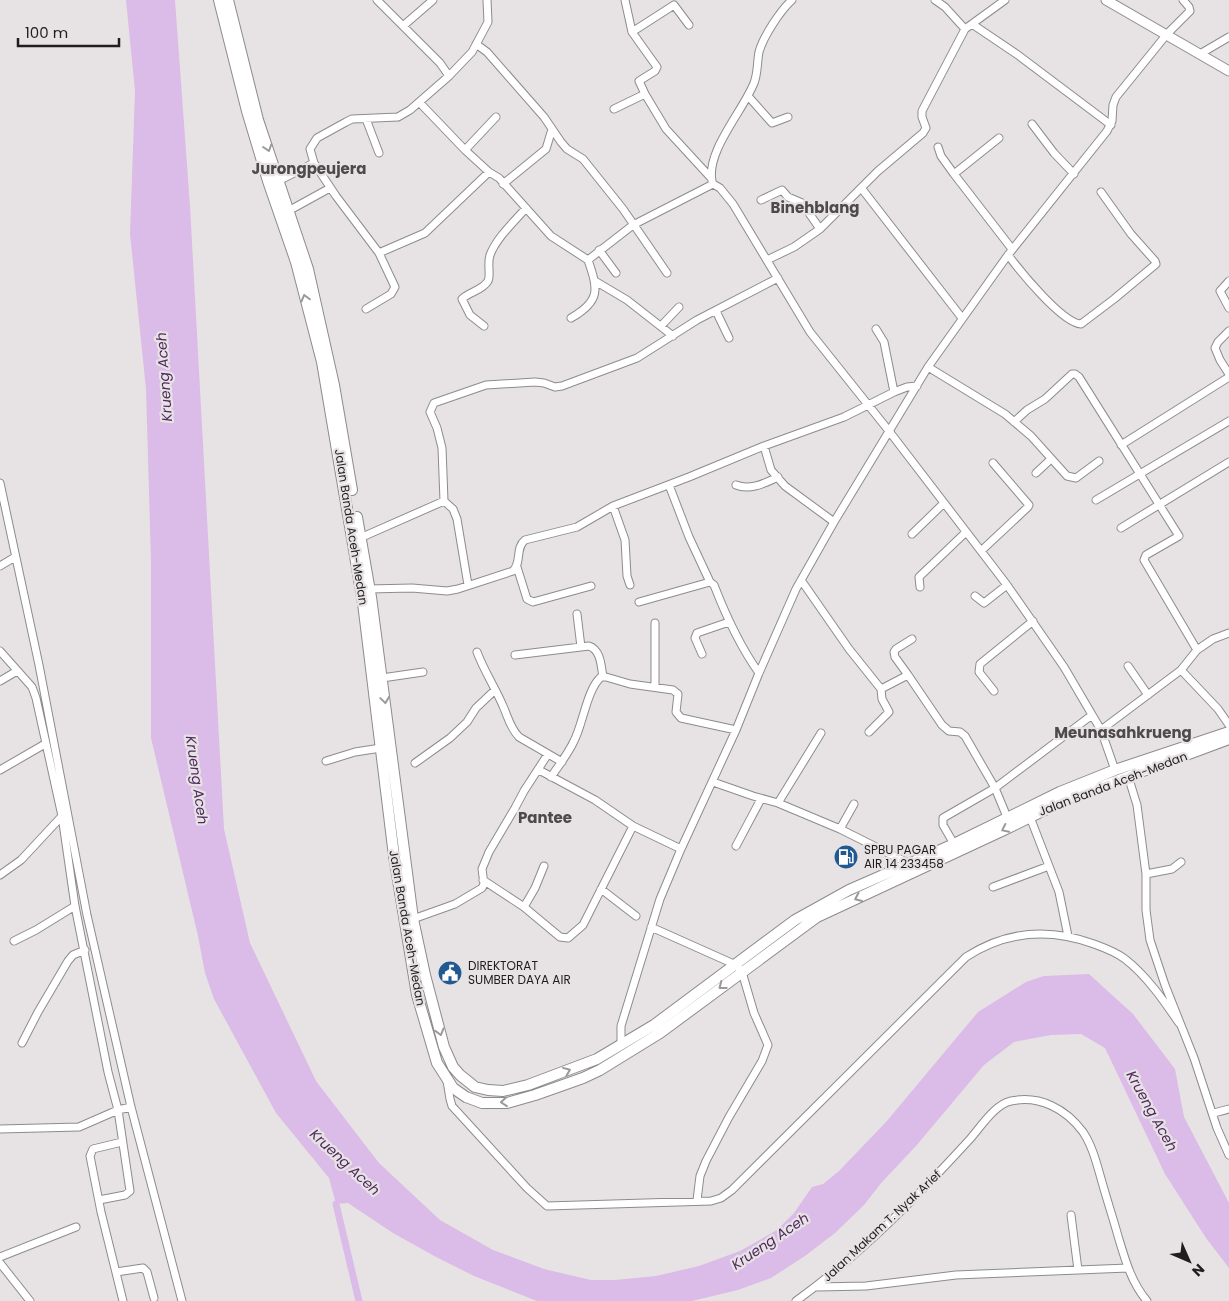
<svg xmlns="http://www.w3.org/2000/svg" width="1229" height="1301" font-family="Poppins,sans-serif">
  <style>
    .water { fill: #dbbbe7 }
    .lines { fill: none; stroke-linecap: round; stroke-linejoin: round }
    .canal { stroke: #dbbbe7; stroke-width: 7 }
    .minor-casing { stroke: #8f8b8c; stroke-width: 9 }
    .major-casing { stroke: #8f8b8c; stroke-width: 11 }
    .highway-casing { stroke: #8f8b8c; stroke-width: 12 }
    .minor { stroke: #fff; stroke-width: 7 }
    .major { stroke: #fff; stroke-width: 9 }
    .highway { stroke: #fff; stroke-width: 10 }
    .oneway { stroke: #9a999a }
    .labels { text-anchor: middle; stroke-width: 4.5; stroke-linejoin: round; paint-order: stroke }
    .street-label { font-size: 12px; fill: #1f1d1e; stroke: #e7e3e4 }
    .poi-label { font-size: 12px; fill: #1f1d1e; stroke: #e7e3e4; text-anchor: start }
    .water-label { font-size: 14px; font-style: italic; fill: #50285e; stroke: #e7e3e4 }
    .quarter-label { font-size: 15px; font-weight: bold; fill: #4e4a4b; stroke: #e7e3e4 }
  </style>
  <rect width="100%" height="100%" fill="#e7e3e4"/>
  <path class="water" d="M126,0H175L190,206L224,829L250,943L316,1081L379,1163L440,1220L493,1250L544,1269L591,1280H615L656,1276L699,1266L740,1251L777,1230L794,1213L812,1187L823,1184L839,1171L886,1122L978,1012L1026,982L1044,976L1089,974L1133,1014L1175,1069L1184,1117L1229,1203V1268L1206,1238L1165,1174L1105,1048L1081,1034L1051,1035L1014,1042L984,1065L916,1146L882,1182L864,1205L835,1233L805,1256L771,1278L738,1290L692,1301H537L474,1276L436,1257L393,1233L348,1203L336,1204L329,1178L276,1113L214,999L205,973L198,936L151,738V561L146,389L130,234L135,91Z"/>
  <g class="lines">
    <path class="canal" d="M336,1204L359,1301"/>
    <defs>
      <path id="minor" d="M377,0L440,63L449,76
        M625,0L632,32L657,67L655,71L639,81L645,94L666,129L711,178
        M935,0L945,7L965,29
        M972,24L1018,55L1111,125
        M403,26L433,0
        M632,32L674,5L689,25
        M476,44L487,52L544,117L561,142L567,149L583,159L623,209L667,273
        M1200,54L1229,37
        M748,96L772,123L788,117
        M419,102L465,150L489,172
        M614,109L645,94
        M366,119L379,153
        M1032,124L1054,153L1074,174
        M938,147L941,156L954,174L1012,249
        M465,150L496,117
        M314,163L336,196L379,253L395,287L391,294L366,309
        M954,174L999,138
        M278,181L314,163L310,149L317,138L346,122L352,119L398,117L410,110L449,76L472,52L488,22L487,0
        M712,181C706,151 743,111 754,83C758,73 757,62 759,52C763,37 780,11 792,0
        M503,184L546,149L552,129
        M862,189L962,318
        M761,200L782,190L788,197L802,203L820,229
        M290,210L330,188
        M599,250L616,273
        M379,253L425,233L489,172L499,178L551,236L588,260
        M1008,255C1020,271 1062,323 1081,324L1114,299L1156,264L1155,261L1131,234L1101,192
        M767,260L794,247L820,229L878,171L923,133L926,128L922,117V111L965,29L1005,0
        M595,281L627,300L673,336
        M1229,281L1220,291L1229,308
        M716,311L729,338
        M571,318C601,301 598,289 588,260L633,225L713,184L720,188L733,204L810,332L889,431L1007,585L1064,667L1101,730L1115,770
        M484,326L470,315L462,299C469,292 483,290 488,281C491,276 487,264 490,255C497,237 514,222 526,208
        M661,326L679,307
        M876,329L884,342L894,392
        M1229,331L1218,342L1215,348L1220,360L1229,374
        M928,367L1005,414L1031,436L1067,476L1076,478L1099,461
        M1014,422L1027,410L1045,399L1072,374H1075L1079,377L1179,536L1146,555L1144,560L1197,650
        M1121,445L1229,377
        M764,446L771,470L785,486L834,522
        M1036,473L1051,459
        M0,483L39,665L87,915L131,1107L182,1301
        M669,485L689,537L710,582L714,585C726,616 739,645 759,673
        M736,485C750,491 765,483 778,477
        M1096,500L1229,421
        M444,501L442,448L437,428L430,412L434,403L486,385L535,382L544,383L555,387L562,386L637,358L697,320L778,278
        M444,501L453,509L457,519L468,585
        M613,506L625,540L627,576L630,585
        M1121,528L1229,462
        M912,534L944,503
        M360,538L444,501
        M981,551L1028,507L1029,505L993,463
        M0,566L15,557
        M517,567L527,599L533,602L591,586
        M801,580L849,649L881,689L908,675L942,725L949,731L960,732L965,736L995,788L943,818V825L954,844
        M920,587L919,577L966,532
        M369,589L412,588L447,591L458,589L513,571C522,562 515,548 525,540L577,527L613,506L689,477L764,446L844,417L894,392L907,387L917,386
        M975,596L984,603L1007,585
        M639,602L710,582
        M577,614L581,647
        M655,623V686
        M0,651L32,687L36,698L62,816L75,906L108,1072L118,1110L130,1191L125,1195L99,1200
        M477,652C484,671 495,687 503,706C508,717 510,728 519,737L562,762
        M702,654L695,638L697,633L729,622
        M515,655L589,646C601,650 601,666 603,677
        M1128,666L1148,695
        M1181,670L1218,709L1229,725
        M908,675L895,657L894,652L896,649L912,639
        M382,678L423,672
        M0,681L17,671
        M994,691L979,672L980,664L1033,621
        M1101,730L1181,670L1197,650L1213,639L1229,633
        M869,732L889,712L882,699L881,689
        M326,761L355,752L381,748
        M415,763L450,738L467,722L476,708L495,690
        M0,770L45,744
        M539,770L595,800L633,826L681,849
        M1128,776L1137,805L1146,874V910L1150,940L1165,985L1194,1058L1217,1128L1229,1155
        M551,777C559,765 568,754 574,741C583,724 587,689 601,677H606L630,684L673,690L678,694L676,712L681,718L736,730
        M713,782L753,796L778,803L840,829L908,863
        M778,803L821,733
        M1007,817L995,788L1092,715
        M1030,817L1059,892L1068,936
        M840,829L854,804
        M736,846L761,799
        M1146,874L1172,869L1181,862
        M0,875L21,860L62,816
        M483,880L524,907L560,937L568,938L583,925L633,826
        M993,887L1049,866
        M601,889L636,916
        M524,907L535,888L544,866
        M413,919L455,904L482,888L484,884L482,869L489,852L515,808L524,791L548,754
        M651,927L736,965L742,972L754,1013L768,1045L762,1061L729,1117L706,1161L700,1176L697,1200
        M14,941L36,930L75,906
        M22,1043L38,1012L68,961L73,955L85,950
        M621,1045V1026L660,899L681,849L736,730L759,673L796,589L834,522L928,367L1008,255L1107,131L1112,121L1113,105L1116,97L1167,34L1190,11L1189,7L1183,0
        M447,1081L450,1099L452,1106L527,1188L547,1206L711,1201L721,1198L732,1190L966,957C1006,931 1050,928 1094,944C1105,948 1116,952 1125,959C1147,976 1164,1001 1179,1023
        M1214,1113L1229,1109
        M0,1129L79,1127L118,1110L131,1107
        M122,1142L93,1149L90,1156L101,1212L123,1301
        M1071,1215L1078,1270
        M0,1257L76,1227
        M0,1263L30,1301
        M116,1272L143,1268L147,1272L154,1298
        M817,1287L866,1286L956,1275L1128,1268
        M796,1301C860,1255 917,1197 970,1139C980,1128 995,1104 1011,1101C1040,1095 1066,1109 1083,1132C1093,1147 1097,1165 1102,1182C1107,1200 1113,1218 1118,1236C1125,1259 1131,1282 1147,1301"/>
      <path id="major" d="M1106,0L1229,71"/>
      <path id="highway" d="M219,0L247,111L268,181L296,262L322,362L363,603L394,856L417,995L437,1063L453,1088L466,1097L482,1103H507L535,1095L583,1078L600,1070L660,1033L817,917L1006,829L1065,800L1229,739
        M228,0L258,120L308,269L334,385L352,490
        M357,517L371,597L413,919L425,975L444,1047L453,1067L460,1075L475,1087L488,1090L503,1091L528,1085L597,1059L654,1025L795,920L849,890L954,844L1060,792L1115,770L1229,732"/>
    </defs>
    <use href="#minor" class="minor-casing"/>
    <use href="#major" class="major-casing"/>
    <use href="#highway" class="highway-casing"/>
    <use href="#minor" class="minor"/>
    <use href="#major" class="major"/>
    <use href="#highway" class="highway"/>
  </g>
  <defs><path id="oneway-chevron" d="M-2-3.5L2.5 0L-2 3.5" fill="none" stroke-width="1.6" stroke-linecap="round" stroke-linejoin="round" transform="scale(1.25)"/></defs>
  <g class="oneway">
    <use href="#oneway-chevron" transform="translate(268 148) rotate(72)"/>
    <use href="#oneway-chevron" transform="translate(305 298) rotate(-105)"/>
    <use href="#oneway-chevron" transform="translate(385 700) rotate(82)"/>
    <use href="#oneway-chevron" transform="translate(1005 829) rotate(154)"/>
    <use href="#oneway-chevron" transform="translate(858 898) rotate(155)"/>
    <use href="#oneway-chevron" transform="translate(722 986) rotate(143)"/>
    <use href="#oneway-chevron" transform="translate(440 1032) rotate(75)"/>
    <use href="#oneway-chevron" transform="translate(567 1071) rotate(-22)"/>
    <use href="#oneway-chevron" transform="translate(504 1102) rotate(175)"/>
  </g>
  <defs>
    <symbol id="fuel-disc" viewBox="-11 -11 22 22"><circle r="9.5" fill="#215a92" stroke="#e7e3e4"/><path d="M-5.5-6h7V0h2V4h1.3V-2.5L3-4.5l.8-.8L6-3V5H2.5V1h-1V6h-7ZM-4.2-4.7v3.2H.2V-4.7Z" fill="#fff"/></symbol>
    <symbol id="civic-disc" viewBox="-11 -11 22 22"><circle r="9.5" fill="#215a92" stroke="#e7e3e4"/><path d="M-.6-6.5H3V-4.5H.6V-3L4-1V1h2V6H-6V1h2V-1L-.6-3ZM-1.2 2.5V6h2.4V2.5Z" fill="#fff"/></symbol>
  </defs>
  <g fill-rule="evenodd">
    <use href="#fuel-disc" x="832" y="843" width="28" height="28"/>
    <use href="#civic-disc" x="436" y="959" width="28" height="28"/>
  </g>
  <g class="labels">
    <g class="street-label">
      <text transform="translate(351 527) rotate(81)" y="4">Jalan Banda Aceh-Medan</text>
      <text transform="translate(1113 784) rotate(-21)" y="4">Jalan Banda Aceh-Medan</text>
      <text transform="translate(407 928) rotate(80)" y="4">Jalan Banda Aceh-Medan</text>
      <text transform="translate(882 1226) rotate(-43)" y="4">Jalan Makam T. Nyak Arief</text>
    </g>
    <g class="poi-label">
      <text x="864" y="854">SPBU PAGAR<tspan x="864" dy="14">AIR 14 233458</tspan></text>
      <text x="468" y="970">DIREKTORAT<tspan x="468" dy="14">SUMBER DAYA AIR</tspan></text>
    </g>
    <g class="water-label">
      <text transform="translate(164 377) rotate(-94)" y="5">Krueng Aceh</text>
      <text transform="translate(197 780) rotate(82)" y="5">Krueng Aceh</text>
      <text transform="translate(1152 1111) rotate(61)" y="5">Krueng Aceh</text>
      <text transform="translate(345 1162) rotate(43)" y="5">Krueng Aceh</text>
      <text transform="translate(770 1241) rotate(-34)" y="5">Krueng Aceh</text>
    </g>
    <g class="quarter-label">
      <text x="309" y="174">Jurongpeujera</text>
      <text x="815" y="213">Binehblang</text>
      <text x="1123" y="738">Meunasahkrueng</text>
      <text x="545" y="823">Pantee</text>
    </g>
  </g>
  <g transform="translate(1189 1261) rotate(135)" stroke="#e7e3e4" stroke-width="4" paint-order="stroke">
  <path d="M0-4L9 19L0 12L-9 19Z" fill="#1f1d1e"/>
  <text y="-8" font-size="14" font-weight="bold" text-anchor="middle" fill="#1f1d1e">N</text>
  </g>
  <path d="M18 38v8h101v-8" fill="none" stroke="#1f1d1e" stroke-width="2.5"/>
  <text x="25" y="38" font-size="15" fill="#1f1d1e" stroke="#e7e3e4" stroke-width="4" paint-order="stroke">100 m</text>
</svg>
